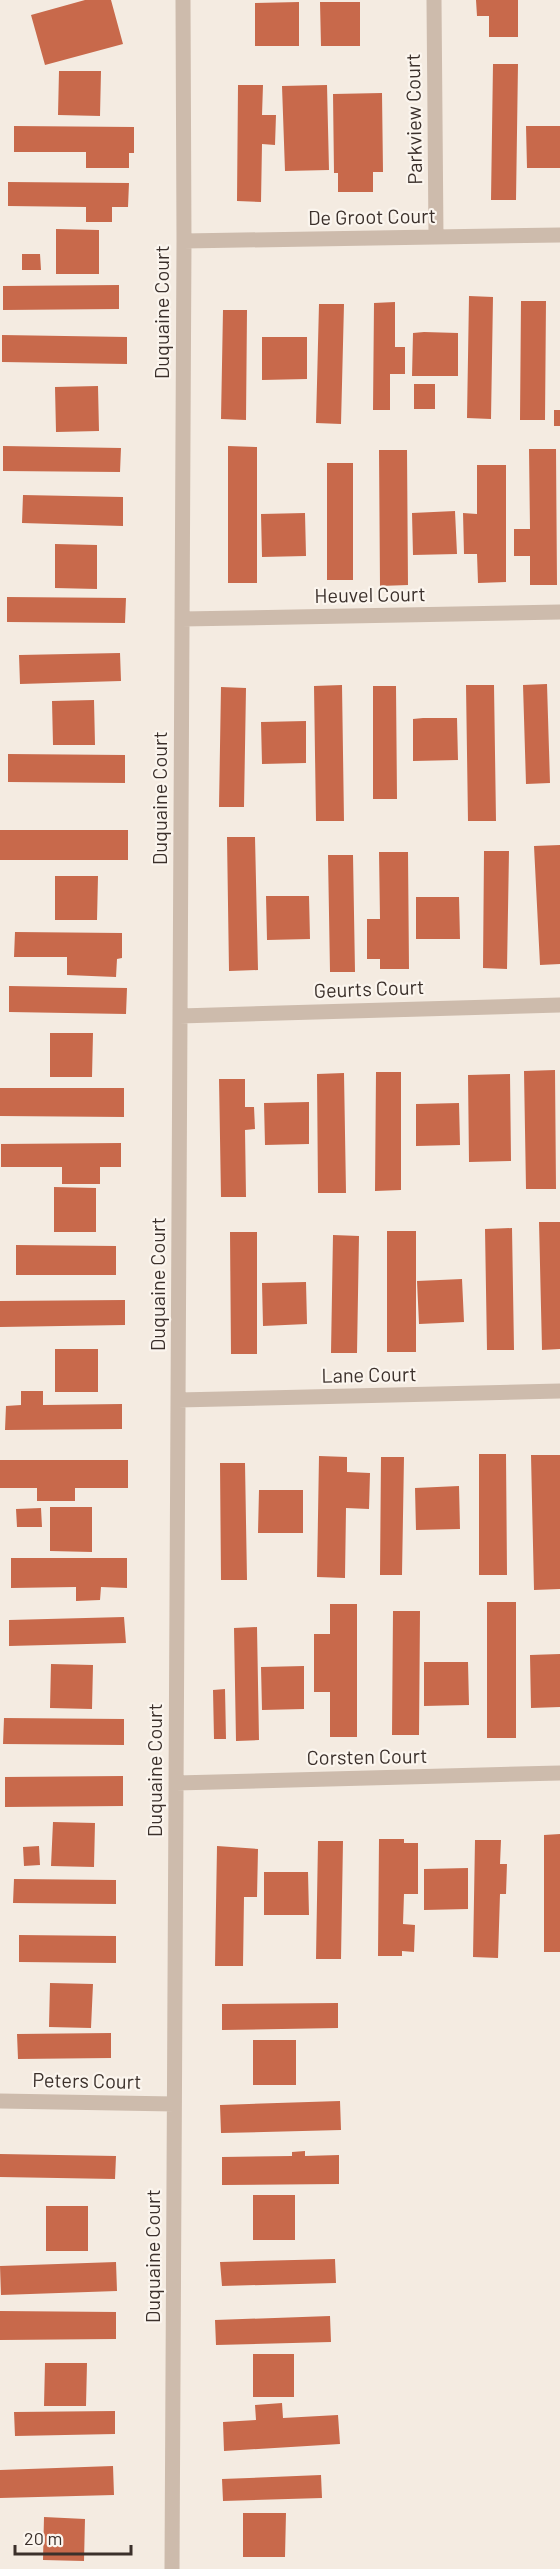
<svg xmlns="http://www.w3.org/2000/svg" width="560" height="2569" font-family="Barlow,sans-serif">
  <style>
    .building { fill: #c8694b }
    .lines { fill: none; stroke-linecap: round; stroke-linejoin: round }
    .minor { stroke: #cdbbac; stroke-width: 15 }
    .labels { text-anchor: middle; stroke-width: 4.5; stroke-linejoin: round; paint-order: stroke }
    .street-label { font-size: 20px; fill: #3b302b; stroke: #fbf5ee }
  </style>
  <rect width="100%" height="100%" fill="#f4ebe1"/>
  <path class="building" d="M85,0H111L123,44L45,65L31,15Z
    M476,0H518V37H489V16H477Z
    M299,2V46H255V3Z
    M320,2H360V46H321Z
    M493,64H518L516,200H491Z
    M59,71H101L100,116L58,115Z
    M238,85H263L262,115H276L275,145L262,144L261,202L237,201Z
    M327,85L329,170L285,171L282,86Z
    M382,93L383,172H373V192H338V173H334L333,94Z
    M14,126L134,127V153H129V168H86V152H14Z
    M526,126H560V168H527Z
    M8,182L129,183L128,207H112V222H86V207L8,206Z
    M56,229L99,230V274H56Z
    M22,254H40L41,270H22Z
    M119,285V309L3,310V286Z
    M469,296L493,297L491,419L467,418Z
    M521,301H546L545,420H520Z
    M395,302V347H405V374H390V410H373L374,303Z
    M319,304H344L341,424L316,423Z
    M223,310H247L246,420L221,419Z
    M424,332L458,333V376H412L413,333Z
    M2,335L127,337V364L2,362Z
    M262,337H307V379L262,380Z
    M414,384H435V409H414Z
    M98,386L99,431L56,432L55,387Z
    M554,410H560V426H554Z
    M3,446L121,448L120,472L3,471Z
    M228,446L257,447V583H228Z
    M529,449H556L557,585H530V556H514V529H530Z
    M379,450H407L408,585L380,586Z
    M327,463H353V580H327Z
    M477,465H506V582L478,583L477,554H464L463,513L477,514Z
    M23,495L123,497V526L22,523Z
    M455,511L457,554L413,555L412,513Z
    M305,513L306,556L262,557L261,514Z
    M55,544L97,545V589L55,588Z
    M7,597L126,598L125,623L7,622Z
    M120,653L121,681L20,684L19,655Z
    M547,684L550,783L526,784L523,685Z
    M342,685L344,821H316L314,686Z
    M466,685H494L496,821H468Z
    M373,686H396L397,799H373Z
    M221,687L246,688L244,807H219Z
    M94,700L95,745H53L52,701Z
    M423,718H457L458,760L413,761V719Z
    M306,721V763L262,764L261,722Z
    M8,754L125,755V783L8,782Z
    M0,830H128V860H0Z
    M227,837H255L258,970L229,971Z
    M560,845V964L540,965L534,846Z
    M484,851H509L507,969L483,968Z
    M379,852H408L409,969H380V959H367V919H380Z
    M328,855H353L355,972H330Z
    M55,876H98L97,920H55Z
    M266,896H309L310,939L267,940Z
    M416,897H459L460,939H416Z
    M15,932L122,933V958L117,959L116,977L67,975V957H14Z
    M9,986L127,988L126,1014L9,1012Z
    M50,1033H93L92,1077H50Z
    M555,1070L556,1189H526L524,1071Z
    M376,1072H401V1190L375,1191Z
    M344,1073L346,1193H318L317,1074Z
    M510,1074L511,1161L469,1162L468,1075Z
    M219,1079H245V1107H254L255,1129L245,1130L246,1197H221Z
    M0,1088H124V1117L0,1116Z
    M309,1102V1144L265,1145L264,1103Z
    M459,1103L460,1145L416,1146V1104Z
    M121,1143V1167H100V1184H62V1167H1V1144Z
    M54,1187L96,1188V1232H54Z
    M539,1222H560V1349L542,1350Z
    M512,1228L514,1350H487L485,1229Z
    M387,1231H416V1352H387Z
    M230,1232H257V1354H231Z
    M333,1235L359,1236L357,1353H331Z
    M16,1245L116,1246V1275H16Z
    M462,1279L464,1322L419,1324L417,1281Z
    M306,1282L307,1324L263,1326L262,1283Z
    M125,1300V1325L0,1327V1301Z
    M55,1349H98V1392H55Z
    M21,1391H43V1405L122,1404V1429L5,1430L6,1406L21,1405Z
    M479,1454H506L507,1575H479Z
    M531,1455H560V1589L534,1590Z
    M319,1456L347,1457V1472L370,1473L369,1509L346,1508L345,1578L317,1577Z
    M381,1457H404L402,1575H380Z
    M0,1460H128V1488H75V1501H37V1488H0Z
    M220,1463H245L247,1580H221Z
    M459,1486L460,1529L416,1530L415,1488Z
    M259,1490H303V1533H258Z
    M50,1507H92V1552L50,1551Z
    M41,1508L42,1527H17L16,1509Z
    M11,1558H127V1588L101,1587L100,1600L76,1601V1587L11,1588Z
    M487,1602H516V1738H487Z
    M330,1604H357V1737H330V1692H314V1634H330Z
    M393,1611H420L419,1735H392Z
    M124,1617L126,1643L9,1646V1620Z
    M257,1627L259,1740L236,1741L234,1628Z
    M560,1654V1707L531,1708L530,1655Z
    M424,1662H468L469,1705L424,1706Z
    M51,1664L93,1665L92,1709L50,1708Z
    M304,1666V1709L262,1710L261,1667Z
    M225,1689L226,1739H214L213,1690Z
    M4,1718L124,1719V1745L3,1744Z
    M123,1776V1806L5,1807V1777Z
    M53,1822L95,1823L94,1867L51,1866Z
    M560,1834V1952H544V1835Z
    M379,1839H404V1843H418V1894H404L403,1924L415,1925L414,1952L402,1951V1956H378Z
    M475,1840H501L500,1864H507L506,1894H500L498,1958L473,1957Z
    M318,1841H343L341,1959H316Z
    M39,1846L40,1865L24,1866L23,1847Z
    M217,1846L258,1849L257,1897H244L243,1966H215Z
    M468,1868V1909L424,1910V1869Z
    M264,1872H308L309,1915H264Z
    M14,1879L116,1880V1904L13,1903Z
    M19,1935L116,1936V1963L19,1962Z
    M50,1983L93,1984L91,2028L49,2027Z
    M338,2003V2028L222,2030V2004Z
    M111,2033V2058L18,2059L17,2034Z
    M253,2040H296V2085H253Z
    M340,2101L341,2130L221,2133L220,2105Z
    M305,2151V2156L339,2155V2184L222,2185V2157L292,2156V2152Z
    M0,2154L116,2156L115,2179L0,2177Z
    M253,2195H295V2240H253Z
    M46,2206H88V2251H46Z
    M335,2259L336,2283L222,2286L220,2262Z
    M116,2262L117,2291L1,2295L0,2266Z
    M0,2311L116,2312V2339L0,2340Z
    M330,2316L331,2342L216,2345L215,2320Z
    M253,2354H294V2397H253Z
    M45,2363H87L86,2406H44Z
    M282,2403L283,2418L338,2415L340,2444L224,2451L223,2422L256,2420L255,2405Z
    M115,2411V2434L15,2436L14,2412Z
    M113,2466L114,2495L0,2498V2470Z
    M321,2475L322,2498L223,2501L222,2479Z
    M243,2513H286L285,2557H243Z
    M44,2517L85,2519L84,2561L43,2560Z"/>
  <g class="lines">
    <path class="minor" d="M434,0L436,237
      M184,241L560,235
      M182,619L560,612
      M180,1016L560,1005
      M178,1400L560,1391
      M176,1783L560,1773
      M0,2101L174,2104
      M172,2569L184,241L183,0"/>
  </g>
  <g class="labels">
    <g class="street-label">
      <text transform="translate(414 119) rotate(-91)" y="7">Parkview Court</text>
      <text transform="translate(372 217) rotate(-1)" y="7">De Groot Court</text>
      <text transform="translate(162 312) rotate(-90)" y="7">Duquaine Court</text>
      <text transform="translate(370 595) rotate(-1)" y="7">Heuvel Court</text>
      <text transform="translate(160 798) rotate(-90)" y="7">Duquaine Court</text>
      <text transform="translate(369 989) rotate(-2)" y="7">Geurts Court</text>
      <text transform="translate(158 1284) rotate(-90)" y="7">Duquaine Court</text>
      <text transform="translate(369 1375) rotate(-1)" y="7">Lane Court</text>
      <text transform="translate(367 1757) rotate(-1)" y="7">Corsten Court</text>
      <text transform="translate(155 1770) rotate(-90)" y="7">Duquaine Court</text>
      <text transform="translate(87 2081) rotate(1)" y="7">Peters Court</text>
      <text transform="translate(153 2256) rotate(-90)" y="7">Duquaine Court</text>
    </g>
  </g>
  <path d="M15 2545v9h116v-9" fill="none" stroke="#3b302b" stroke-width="3"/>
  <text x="24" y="2545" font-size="18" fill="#3b302b" stroke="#fbf5ee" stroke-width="4.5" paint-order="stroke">20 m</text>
</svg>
